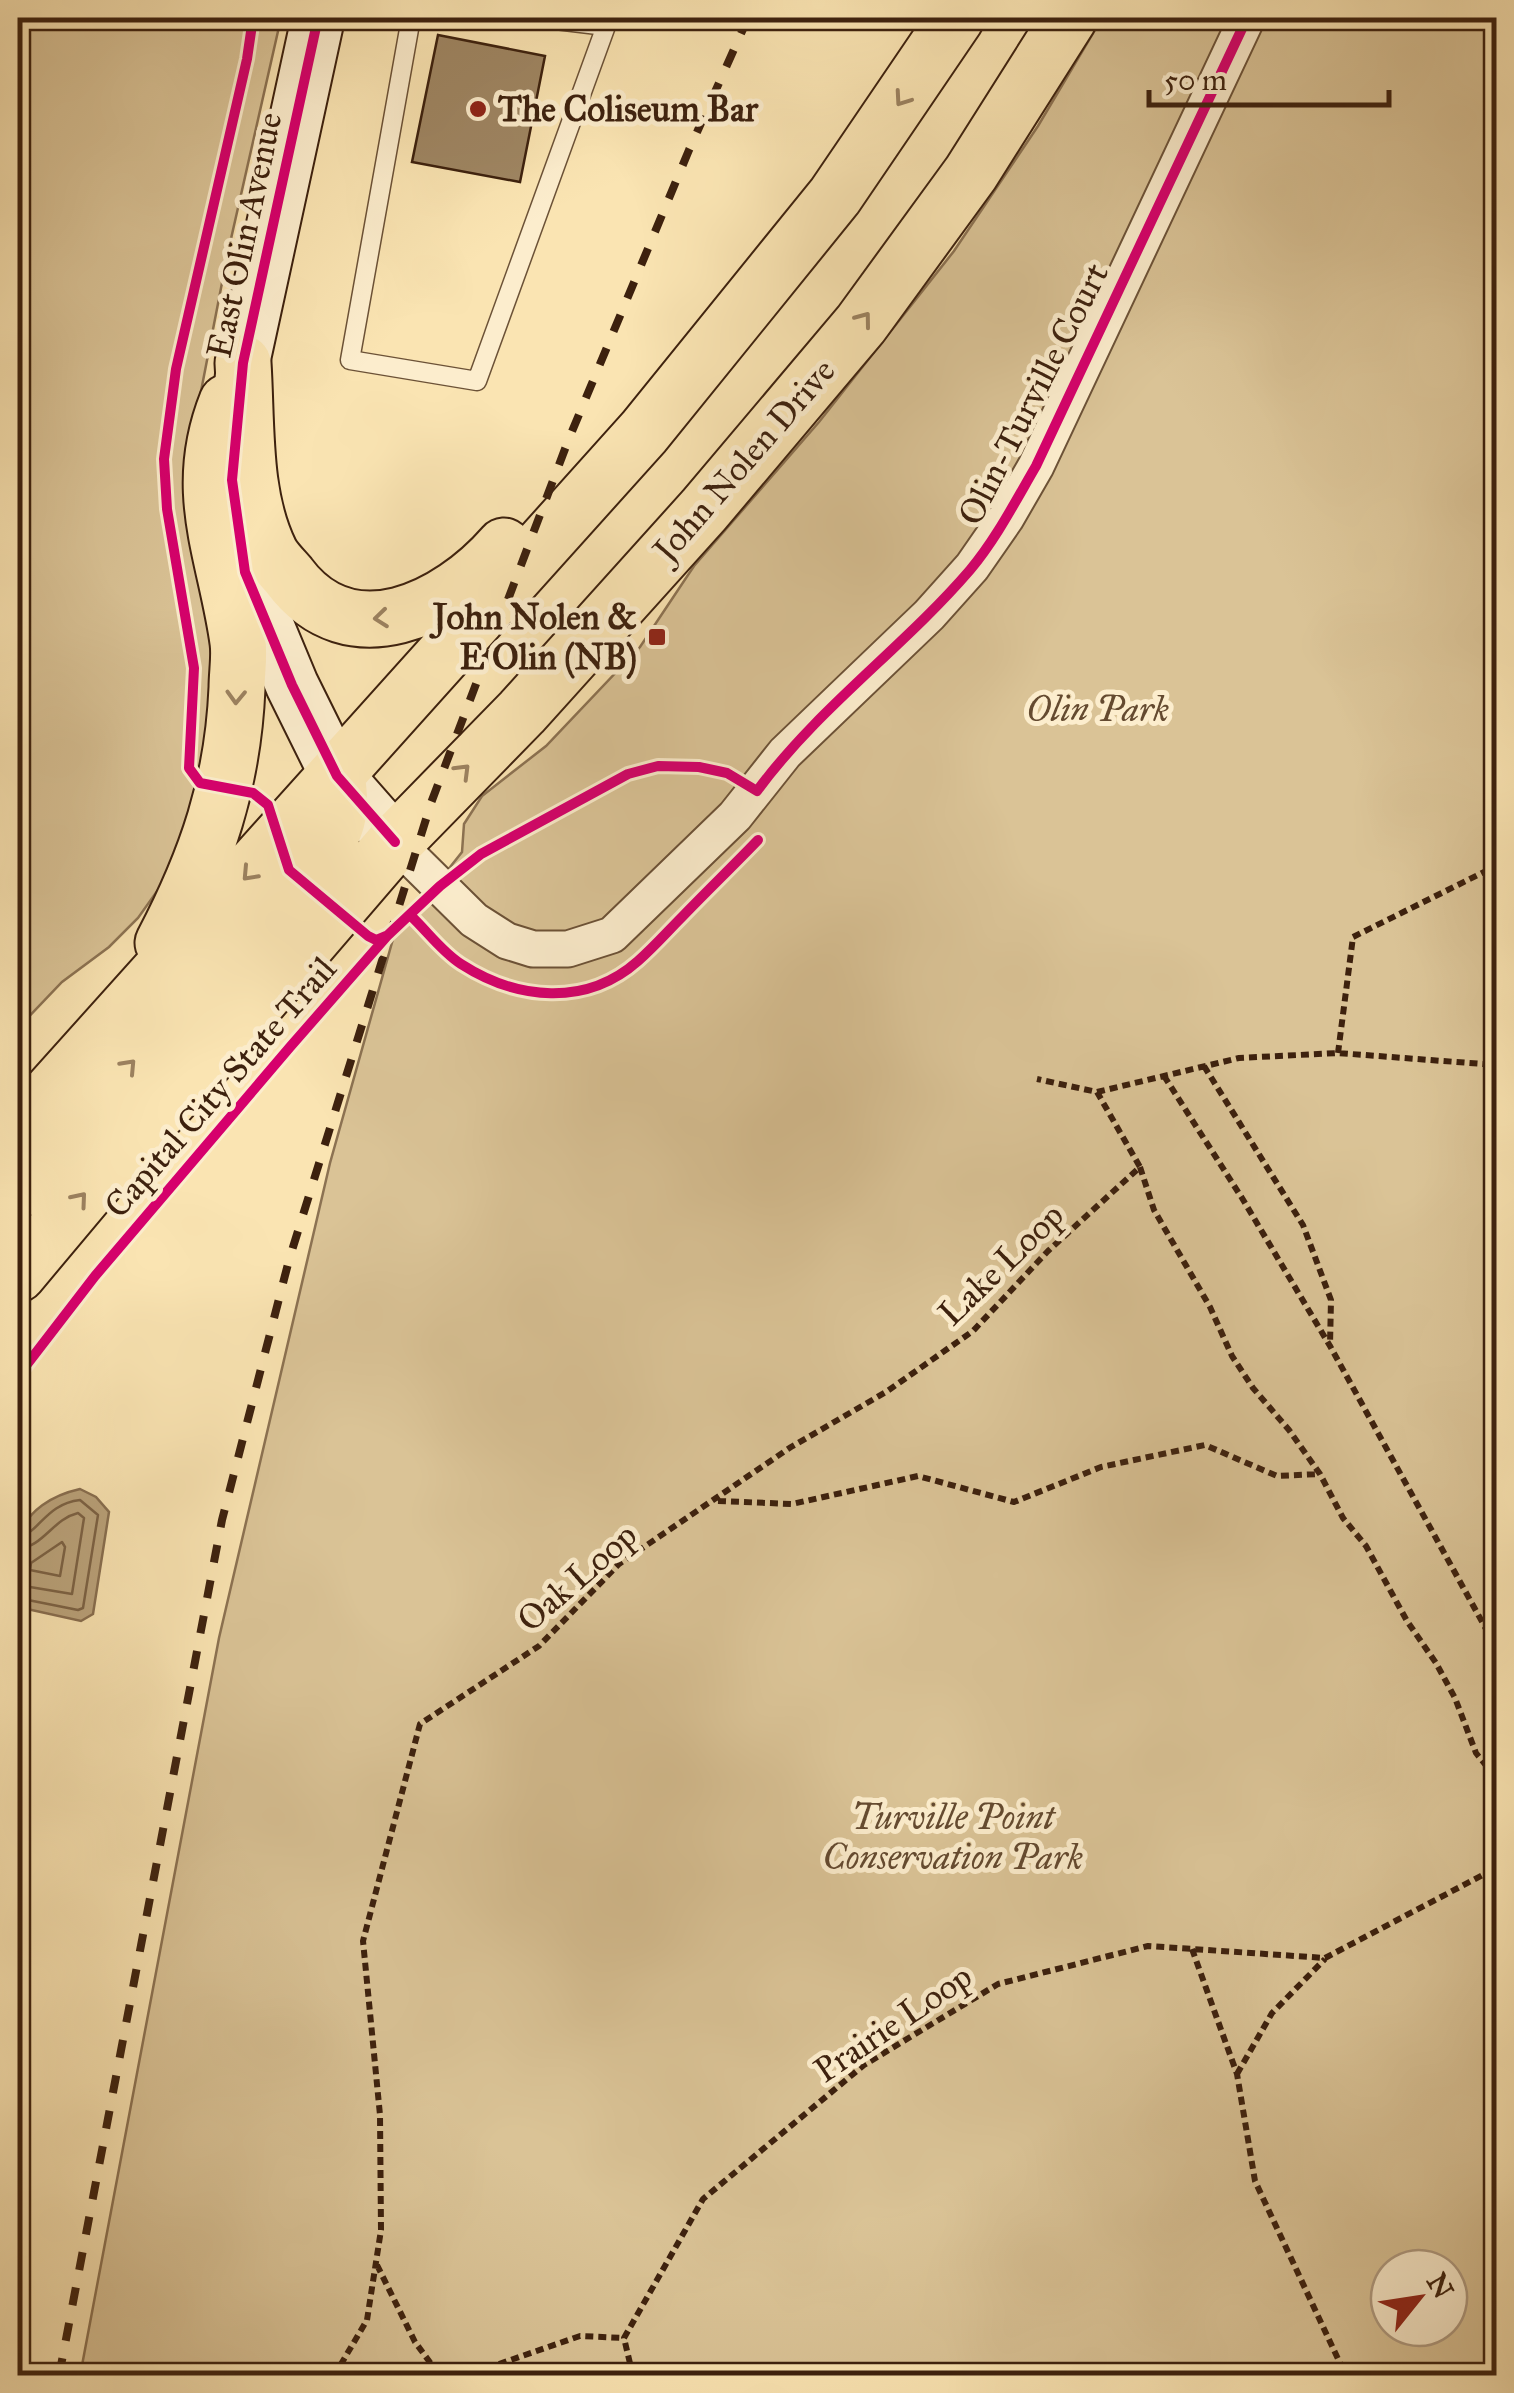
<svg xmlns="http://www.w3.org/2000/svg" width="1514" height="2393" font-family="'IM FELL Great Primer',serif">
  <style>
    .green { fill: #dac396; stroke: #8c7252; stroke-width: 2.5; fill-rule: evenodd }
    .water { fill: #baa27a; stroke: #886e4f; stroke-width: 2.5 }
    .lines { fill: none; stroke-linecap: round; stroke-linejoin: round }
    .shore { stroke: #7c6244; stroke-width: 2.5 }
    .building { fill: #9f8663; stroke: #3d210e; stroke-width: 2.5 }
    .lane-casing { stroke: #6c5237; stroke-width: 21 }
    .street-casing { stroke: #6c5237; stroke-width: 39 }
    .secondary-casing { stroke: #3d210e; stroke-width: 56 }
    .primary-casing { stroke: #3d210e; stroke-width: 59 }
    .path { stroke: #3d210e; stroke-width: 6; stroke-dasharray: 8 5; stroke-linecap: butt }
    .lane { stroke: #fcedcd; stroke-width: 18 }
    .street { stroke: #fcedcd; stroke-width: 35 }
    .secondary { stroke: #fcedcd; stroke-width: 52 }
    .primary { stroke: #fae4b2; stroke-width: 55 }
    .rail { stroke: #3d210e; stroke-width: 8; stroke-dasharray: 18 18; stroke-linecap: butt }
    .cycleway-casing { stroke: #fcedcd; stroke-width: 16 }
    .cycleway { stroke: #d6006c; stroke-width: 10 }
    .oneway { stroke: #9c8260 }
    .poi-dot { fill: #8f2418; stroke: #fcedcd; stroke-width: 4 }
    .labels { text-anchor: middle; stroke-width: 10; stroke-linejoin: round; paint-order: stroke }
    .poi-label { font-size: 35px; font-weight: bold; fill: #3d210e; stroke: #fcedcd; text-anchor: start }
    .street-label { font-size: 35px; fill: #3d210e; stroke: #fcedcd }
    .park-label { font-size: 35px; font-style: italic; fill: #644a30; stroke: #fcedcd }
  </style>
  <rect width="100%" height="100%" fill="#fae4b2"/>
  <filter id="stains"><feTurbulence type="fractalNoise" baseFrequency=".002" numOctaves="4"/><feColorMatrix values="0 0 0 0 .2 0 0 0 0 .09 0 0 0 0 .02 0 0 0 .5 -.17"/></filter>
  <radialGradient id="worn" r=".72"><stop offset=".6" stop-color="#630" stop-opacity="0"/><stop offset="1" stop-color="#630" stop-opacity=".3"/></radialGradient>
  <path class="green" d="M18,18H281L228,252L196,417L225,717L170,873L138,918L109,947L62,982L18,1028Z
    M1102,18H1496V2375L80,2376L219,1638L330,1163L393,939L462,852L464,824L482,796L546,746L640,647L694,566L819,422L954,251L1038,126ZM1389,2268H1449V2328H1389Z"/>
  <path class="water" d="M80,1489L96,1497L109,1512L93,1614L81,1621L18,1607V1538C27,1510 53,1495 80,1489Z"/>
  <g class="lines">
    <path class="shore" d="M18,1537C39,1534 45,1504 80,1500L98,1515L83,1608L78,1610L18,1598
      M62,1542L65,1547L60,1576L30,1570L31,1563Z
      M18,1549C43,1547 53,1519 78,1513L84,1518L72,1594L18,1585"/>
  </g>
  <path class="building" d="M438,35L545,56L520,182L412,162Z"/>
  <g class="lines">
    <defs>
      <path id="lane" d="M411,18L350,360L477,381L606,26L539,18"/>
      <path id="street" d="M395,842L474,920L507,941L533,949H568L612,935L735,816L785,753L929,615L972,567L1006,518L1036,466L1247,18"/>
      <path id="secondary" d="M239,408L243,363L318,18
        M240,540L245,572L292,685L337,776L395,842"/>
      <path id="primary" d="M243,363C247,424 242,495 270,552C274,560 283,569 289,576C350,658 449,609 504,546
        M163,943C207,859 233,783 237,688C237,673 240,657 238,642C226,555 191,492 227,402
        M18,1129L644,432L835,196L956,18
        M18,1191L318,860C337,827 344,814 337,776
        M18,1274L111,1163L230,1034L395,842L522,712L704,510L861,324L971,173L1069,18"/>
    </defs>
    <use href="#lane" class="lane-casing"/>
    <use href="#street" class="street-casing"/>
    <use href="#secondary" class="secondary-casing"/>
    <use href="#primary" class="primary-casing"/>
    <path class="path" d="M1338,1053L1353,937L1496,866
      M1204,1066L1303,1225L1331,1300L1330,1345
      M1164,1076L1242,1198L1330,1346L1496,1647
      M1097,1092L1239,1058L1338,1053L1496,1065
      M1140,1167L1154,1210L1210,1307L1232,1356L1253,1388L1289,1430L1320,1474L1343,1518L1366,1546L1407,1621L1436,1663L1455,1698L1476,1753L1496,1778
      M718,1501L792,1504L918,1476L1014,1502L1101,1467L1205,1445L1277,1476L1319,1474
      M1192,1949L1237,2074L1255,2181L1346,2376
      M1237,2074L1272,2013L1325,1959
      M377,2265L415,2342L440,2376
      M334,2376L367,2320L381,2230L380,2115L363,1941L420,1724L539,1646L619,1564L791,1447L886,1392L973,1331L1048,1251L1140,1167L1097,1092L1037,1079
      M476,2376L496,2365L580,2336L624,2338
      M633,2376L624,2338L703,2199L864,2065L998,1984L1148,1946L1325,1958L1496,1868"/>
    <use href="#lane" class="lane"/>
    <use href="#street" class="street"/>
    <use href="#secondary" class="secondary"/>
    <use href="#primary" class="primary"/>
    <path class="rail" d="M59,2376L222,1520L289,1260L431,803L568,441L689,150L748,18"/>
    <defs>
      <path id="cycleway" d="M253,18L247,59L176,369L164,459L167,509L194,668L189,768L200,783L253,793L268,805L289,870L368,936L376,940L388,935
        M318,18L243,363L232,480L245,572L292,685L337,776L395,842
        M411,916C427,931 442,952 461,964C517,1000 586,1007 638,961C654,947 668,931 682,917C707,891 733,866 758,840
        M18,1376L95,1276L290,1047L388,935L440,886L481,854L628,774L658,766L699,767L727,773L757,791C818,708 903,648 970,570C996,539 1015,502 1036,466L1247,18"/>
    </defs>
    <use href="#cycleway" class="cycleway-casing"/>
    <use href="#cycleway" class="cycleway"/>
  </g>
  <defs><path id="oneway-chevron" d="M-2-3.5L2.5 0L-2 3.5" fill="none" stroke-width="1.6" stroke-linecap="round" stroke-linejoin="round" transform="scale(2.5)"/></defs>
  <g class="oneway">
    <use href="#oneway-chevron" transform="translate(902 99) rotate(125)"/>
    <use href="#oneway-chevron" transform="translate(864 319) rotate(-53)"/>
    <use href="#oneway-chevron" transform="translate(381 618) rotate(174)"/>
    <use href="#oneway-chevron" transform="translate(236 697) rotate(92)"/>
    <use href="#oneway-chevron" transform="translate(463 771) rotate(-45)"/>
    <use href="#oneway-chevron" transform="translate(249 874) rotate(133)"/>
    <use href="#oneway-chevron" transform="translate(129 1066) rotate(-47)"/>
    <use href="#oneway-chevron" transform="translate(80 1199) rotate(-50)"/>
  </g>
  <g class="poi-dot">
    <circle cx="478" cy="109" r="10"/>
    <rect x="647" y="627" width="20" height="20" rx="5"/>
  </g>
  <g class="labels">
    <g class="poi-label">
      <text x="498" y="121">The Coliseum Bar</text>
      <text x="637" y="629" text-anchor="end">John Nolen &amp;<tspan x="637" dy="40">E Olin (NB)</tspan></text>
    </g>
    <g class="street-label">
      <text transform="translate(244 235) rotate(-78)" y="12">East Olin Avenue</text>
      <text transform="translate(1033 394) rotate(-63)" y="12">Olin-Turville Court</text>
      <text transform="translate(744 460) rotate(-49)" y="12">John Nolen Drive</text>
      <text transform="translate(220 1087) rotate(-49)" y="12">Capital City State Trail</text>
      <text transform="translate(1001 1264) rotate(-44)" y="12">Lake Loop</text>
      <text transform="translate(577 1577) rotate(-41)" y="12">Oak Loop</text>
      <text transform="translate(893 2023) rotate(-34)" y="12">Prairie Loop</text>
    </g>
    <g class="park-label">
      <text x="1098" y="721">Olin Park</text>
      <text x="953" y="1829">Turville Point<tspan x="953" dy="40">Conservation Park</tspan></text>
    </g>
  </g>
  <rect width="1514" height="2393" fill="none" stroke="#fae4b2" stroke-width="60"/>
  <rect x="20" y="20" width="1474" height="2353" fill="none" stroke="#3d210e" stroke-width="5"/>
  <rect x="30" y="30" width="1454" height="2333" fill="none" stroke="#3d210e" stroke-width="2.5"/>
  <g transform="translate(1419 2298) rotate(60)"><circle r="48" fill="#fcedcd" stroke="#b09b81" stroke-width="2.5"/>
  <path d="M0-8L18 38L0 25L-18 38Z" fill="#8f2418"/>
  <text y="-15" font-size="28" font-weight="bold" text-anchor="middle" fill="#3d210e">N</text>
  </g>
  <path d="M1149 90v15h240v-15" fill="none" stroke="#3d210e" stroke-width="5"/>
  <text x="1164" y="90" font-size="30" fill="#3d210e" stroke="#fcedcd" stroke-width="8" paint-order="stroke">50 m</text>
  <rect width="100%" height="100%" filter="url(#stains)"/>
  <rect width="100%" height="100%" fill="url(#worn)"/>
</svg>
